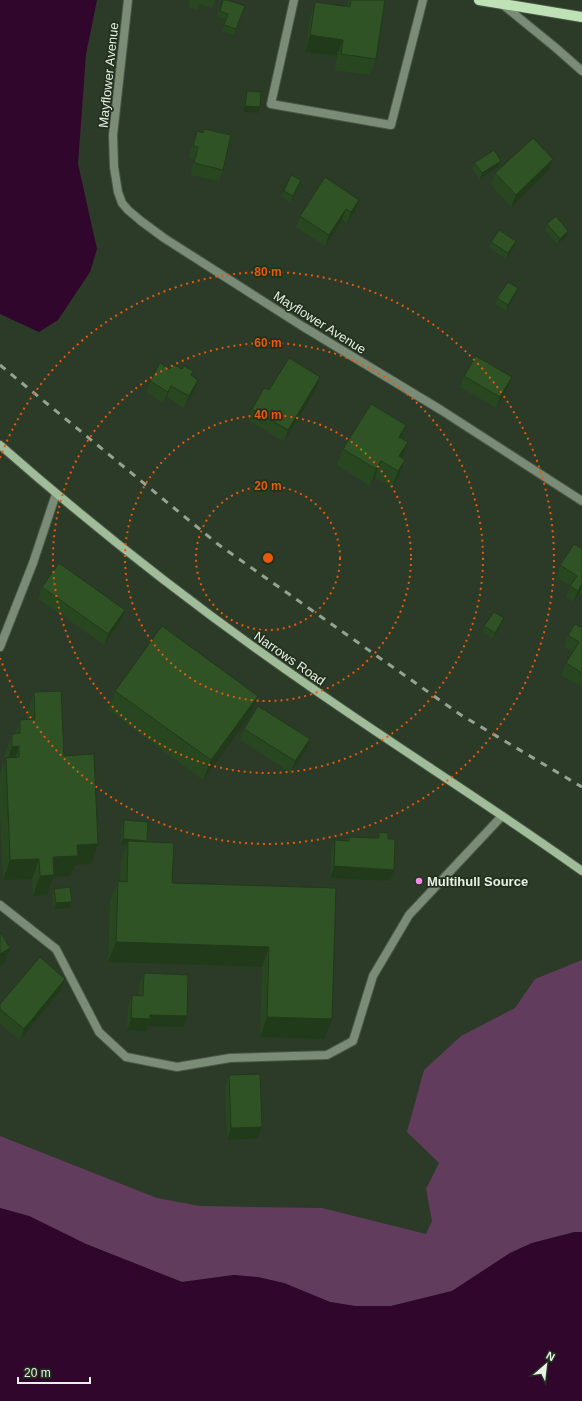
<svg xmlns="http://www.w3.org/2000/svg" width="582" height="1401" font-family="Helvetica,sans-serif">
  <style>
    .green { fill: #623c5c }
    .water { fill: #30062c }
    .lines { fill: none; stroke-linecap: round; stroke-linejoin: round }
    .service-casing { stroke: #4a5746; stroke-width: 10 }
    .minor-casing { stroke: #4a5746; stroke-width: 10 }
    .tertiary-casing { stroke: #4a5746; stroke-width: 10 }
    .secondary-casing { stroke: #4a5746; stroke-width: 10 }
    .primary-casing { stroke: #4a5746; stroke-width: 12 }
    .service { stroke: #7a8b76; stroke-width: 8 }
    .minor { stroke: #7a8b76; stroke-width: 8 }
    .tertiary { stroke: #7a8b76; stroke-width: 8 }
    .secondary { stroke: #a0bc99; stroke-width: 8 }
    .primary { stroke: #bee1b5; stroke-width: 10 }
    .rail { stroke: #97a294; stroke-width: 3; stroke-dasharray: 7 7; stroke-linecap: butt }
    .wall { fill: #284720 }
    .shaded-wall { fill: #213a1a }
    .building { fill: #2f5325; stroke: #213a1a }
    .ring { fill: none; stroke: #e8590c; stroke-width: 2; stroke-dasharray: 2 4 }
    .poi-dot { fill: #f888e9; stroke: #22301e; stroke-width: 1.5 }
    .labels { text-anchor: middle; stroke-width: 3.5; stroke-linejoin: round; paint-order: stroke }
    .street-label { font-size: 13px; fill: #e8f1e5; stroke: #22301e }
    .poi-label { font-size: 13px; font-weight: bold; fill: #e8f1e5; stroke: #22301e; text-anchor: start }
    .centre { fill: #e8590c; stroke: #22301e; stroke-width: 2 }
    .ring-label { font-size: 12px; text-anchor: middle; font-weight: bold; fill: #e8590c; stroke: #22301e; stroke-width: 3.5; stroke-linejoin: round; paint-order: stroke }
  </style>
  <rect width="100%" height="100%" fill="#2c3a28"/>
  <path class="green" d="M582,960V1232H574L532,1243L510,1253L452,1291L391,1306H355L330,1302L284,1283L234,1275L182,1282L86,1244L29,1216L0,1208V1136L157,1198L200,1206L322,1208L426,1234L432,1221L426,1189L439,1163L407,1132L424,1070L461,1036L515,1008L535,979Z"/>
  <path class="water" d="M0,0H97L86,54L78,164L97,249L90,272L58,320L39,332L0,314Z
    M0,1208L29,1216L86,1244L182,1282L234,1275L258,1277L284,1283L330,1302L355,1306H391L452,1291L510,1253L532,1243L575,1232H582V1401H0Z"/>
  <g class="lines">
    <defs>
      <path id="service" d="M294,0L271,104L391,125L423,0
        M0,647L33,563L56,494
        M0,905L56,949L99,1032L126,1057L177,1067L230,1058L327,1055L353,1041L373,976L409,915L502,816"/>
      <path id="minor" d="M128,0L113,135L114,167L118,192L122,203L128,210L141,221L164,238L302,326L441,410L582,501"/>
      <path id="tertiary" d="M502,4L556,48L582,71"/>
      <path id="secondary" d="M0,445C99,532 203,613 312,688C401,750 494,808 582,871"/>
      <path id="primary" d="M479,0L582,17"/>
    </defs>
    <use href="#service" class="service-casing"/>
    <use href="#minor" class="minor-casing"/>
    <use href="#tertiary" class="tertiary-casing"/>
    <use href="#secondary" class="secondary-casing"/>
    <use href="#primary" class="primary-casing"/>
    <use href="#service" class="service"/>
    <use href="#minor" class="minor"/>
    <use href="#tertiary" class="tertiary"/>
    <use href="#secondary" class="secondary"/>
    <use href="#primary" class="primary"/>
    <path class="rail" d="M0,365L219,545L461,715L582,787"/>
  </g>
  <path class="wall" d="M190,0H215L212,8L200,4L198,10L188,7Z
    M223,0L245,6L234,35L222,31L226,20L217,16Z
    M349,0H385L376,59L370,75L335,70L337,56L305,52L310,18L315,2L346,7Z
    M247,91L260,107L258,113L243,112L245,97Z
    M204,129L223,170L219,181L190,175L194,159L189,158L193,142L197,131L203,133Z
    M553,159L549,170L511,207L491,185L495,173Z
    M501,161L499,166L480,179L472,169L474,163Z
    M325,177L355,211L347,223L342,220L325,246L296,227L300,216Z
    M299,186L291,202L281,197L284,191Z
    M547,224L566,237L557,244L545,230Z
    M516,241L514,247L506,259L488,247L491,242Z
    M516,294L506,311L495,304L497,298Z
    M170,369L192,376L194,391L184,408L167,397L163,403L146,392L150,381Z
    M464,376L512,377L507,389L496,408L460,387Z
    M316,389L284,442L248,420L252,409L269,390Z
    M406,425L402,438L408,442L402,458L399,476L392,487L375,477L370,486L337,465L343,449Z
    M582,549V595L579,594L573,602L566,597L570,586L556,577L560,565Z
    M42,587L120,622L104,645L38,599Z
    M504,618L502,624L493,639L482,632L484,626Z
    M582,628V687L561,675L566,663L573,652L564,647L568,635Z
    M115,691L250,716L203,780L108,710Z
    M34,692L64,756L91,864L75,865L70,876L53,877L47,895L33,896L32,879L3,880L0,813V773L5,760V754L12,734H15L20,720H27V712Z
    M244,729L306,750L291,773L240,740Z
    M124,820L146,842L172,883L336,888L324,1039L260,1037L262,967L108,962L110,901L118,881H120L121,861L127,845L120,844L122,826Z
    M379,832L388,839L394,870L390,881L330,878L331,851L335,840L347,841L349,837L377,838Z
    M54,889L70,908L54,909L52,895Z
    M144,973L187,1016L183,1027L148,1026L146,1031L127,1030L128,1007L132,995L139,996V985Z
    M61,990L20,1040L0,1024V1004Z
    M229,1075L262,1127L258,1138L227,1140L225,1086Z"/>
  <path class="shaded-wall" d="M310,35L343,40L337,56L305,52Z
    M245,106L260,107L258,113L243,112Z
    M553,159L549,170L511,207L516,195Z
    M501,161L499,166L480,179L482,173Z
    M301,180L299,186L291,202L293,196Z
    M359,200L355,211L347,223L351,212Z
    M346,209L342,220L325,246L329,235Z
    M568,231L566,237L557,244L560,239Z
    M516,241L514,247L506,259L508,253Z
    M518,288L516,294L506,311L508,305Z
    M320,377L316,389L284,442L288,430Z
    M512,377L507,389L496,408L500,397Z
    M198,380L194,391L184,408L189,396Z
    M171,386L167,397L163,403L168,392Z
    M406,425L400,441L399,437Z
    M408,442L402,458L399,456Z
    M405,460L399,476L392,487L398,471Z
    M381,461L375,477L370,486L376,469Z
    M582,584V586L579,594L573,602L578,591Z
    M125,610L120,622L104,645L108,634Z
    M504,618L502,624L493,639L495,633Z
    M258,696L250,716L203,780L211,760Z
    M310,739L306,750L291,773L295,761Z
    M19,746L12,766L6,764L12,747Z
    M123,839L147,841L144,847L128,841L127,845L120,844Z
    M98,844L91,864L75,865L70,876L53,877L47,895L33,896L40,876L53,857L77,845Z
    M39,859L32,879L3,880L10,860Z
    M334,866L394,870L390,881L330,878Z
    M72,902L70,908L54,909L56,903Z
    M116,942L269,947L262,967L108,962Z
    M10,948L4,964L0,966V954Z
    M65,979L61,990L20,1040L24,1029Z
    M150,1015L187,1016L183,1027L148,1026L146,1031L127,1030L131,1018Z
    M267,1017L332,1019L324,1039L260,1037Z
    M262,1127L258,1138L227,1140L231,1128Z"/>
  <path class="building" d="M223,0H227L245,6L236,29L224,25L228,14L220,11Z
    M351,0H385L376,59L341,54L343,40L310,35L315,2L350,7Z
    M247,91L261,92L260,107L245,106Z
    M204,129L231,135L223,170L194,163L198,147L193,146L197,131L203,133Z
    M533,138L553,159L516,195L495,173Z
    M494,150L501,161L482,173L474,163Z
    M291,175L301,180L293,196L284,191Z
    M325,177L359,200L351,212L346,209L329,235L300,216Z
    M556,216L568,231L560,239L547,224Z
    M499,230L516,241L508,253L491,242Z
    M508,282L518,288L508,305L497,298Z
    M476,356L512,377L500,397L464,376Z
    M289,358L320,377L288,430L252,409L264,388L269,390Z
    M160,363L170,369L173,364L182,369L184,366L193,371L191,375L198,380L189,396L171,386L168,392L150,381Z
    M371,404L406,425L399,437L408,442L399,456L405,460L398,471L381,461L376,469L343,449Z
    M574,544L582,549V584L578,591L570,586L577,576L560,565Z
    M59,563L125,610L108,634L42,587Z
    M494,612L504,618L495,633L484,626Z
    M575,624L582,628V673L566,663L579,642L568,635Z
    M162,626L258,696L211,760L115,691Z
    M61,691L64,756L94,754L98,844L77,845L78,856L53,857L54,875L40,876L39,859L10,860L6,758L19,757V746L12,747V734L20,733V720L35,719L34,692Z
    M258,706L310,739L295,761L244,729Z
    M124,820L148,822L147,841L123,839Z
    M379,832L388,833V839H395L394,870L334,866L335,840L349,841V837L379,838Z
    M128,841L174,843L172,883L336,888L332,1019L267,1017L269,947L116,942L118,881L127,882Z
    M70,887L72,902L56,903L54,889Z
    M0,932L10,948L0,954Z
    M40,957L65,979L24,1029L0,1009V1004Z
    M144,973L188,975L187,1016L150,1015V1019L131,1018L132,995L143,996Z
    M260,1074L262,1127L231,1128L229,1075Z"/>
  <g class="ring">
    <circle cx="268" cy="558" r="72"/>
    <circle cx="268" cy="558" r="143"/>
    <circle cx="268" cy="558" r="215"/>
    <path d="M0 458A286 286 0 1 1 0 658"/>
  </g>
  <circle class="poi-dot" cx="419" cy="881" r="4"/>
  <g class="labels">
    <g class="street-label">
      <text transform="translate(108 75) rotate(-84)" y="5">Mayflower Avenue</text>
      <text transform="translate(320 322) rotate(32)" y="5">Mayflower Avenue</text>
      <text transform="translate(290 658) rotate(35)" y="5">Narrows Road</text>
    </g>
    <g class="poi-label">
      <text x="427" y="886">Multihull Source</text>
    </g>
  </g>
  <circle cx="268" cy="558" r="6" class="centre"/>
  <g class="ring-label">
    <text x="268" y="276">80 m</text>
    <text x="268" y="347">60 m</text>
    <text x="268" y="419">40 m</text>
    <text x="268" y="490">20 m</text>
  </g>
  <g transform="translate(546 1365) rotate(28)" stroke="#22301e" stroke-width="3" paint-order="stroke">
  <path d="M0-3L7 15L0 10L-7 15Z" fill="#e8f1e5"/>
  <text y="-6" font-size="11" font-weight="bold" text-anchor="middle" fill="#e8f1e5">N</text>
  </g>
  <path d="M18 1377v6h72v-6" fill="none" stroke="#e8f1e5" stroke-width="2"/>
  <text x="24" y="1377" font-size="12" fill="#e8f1e5" stroke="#22301e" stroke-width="3" paint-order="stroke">20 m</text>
</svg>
